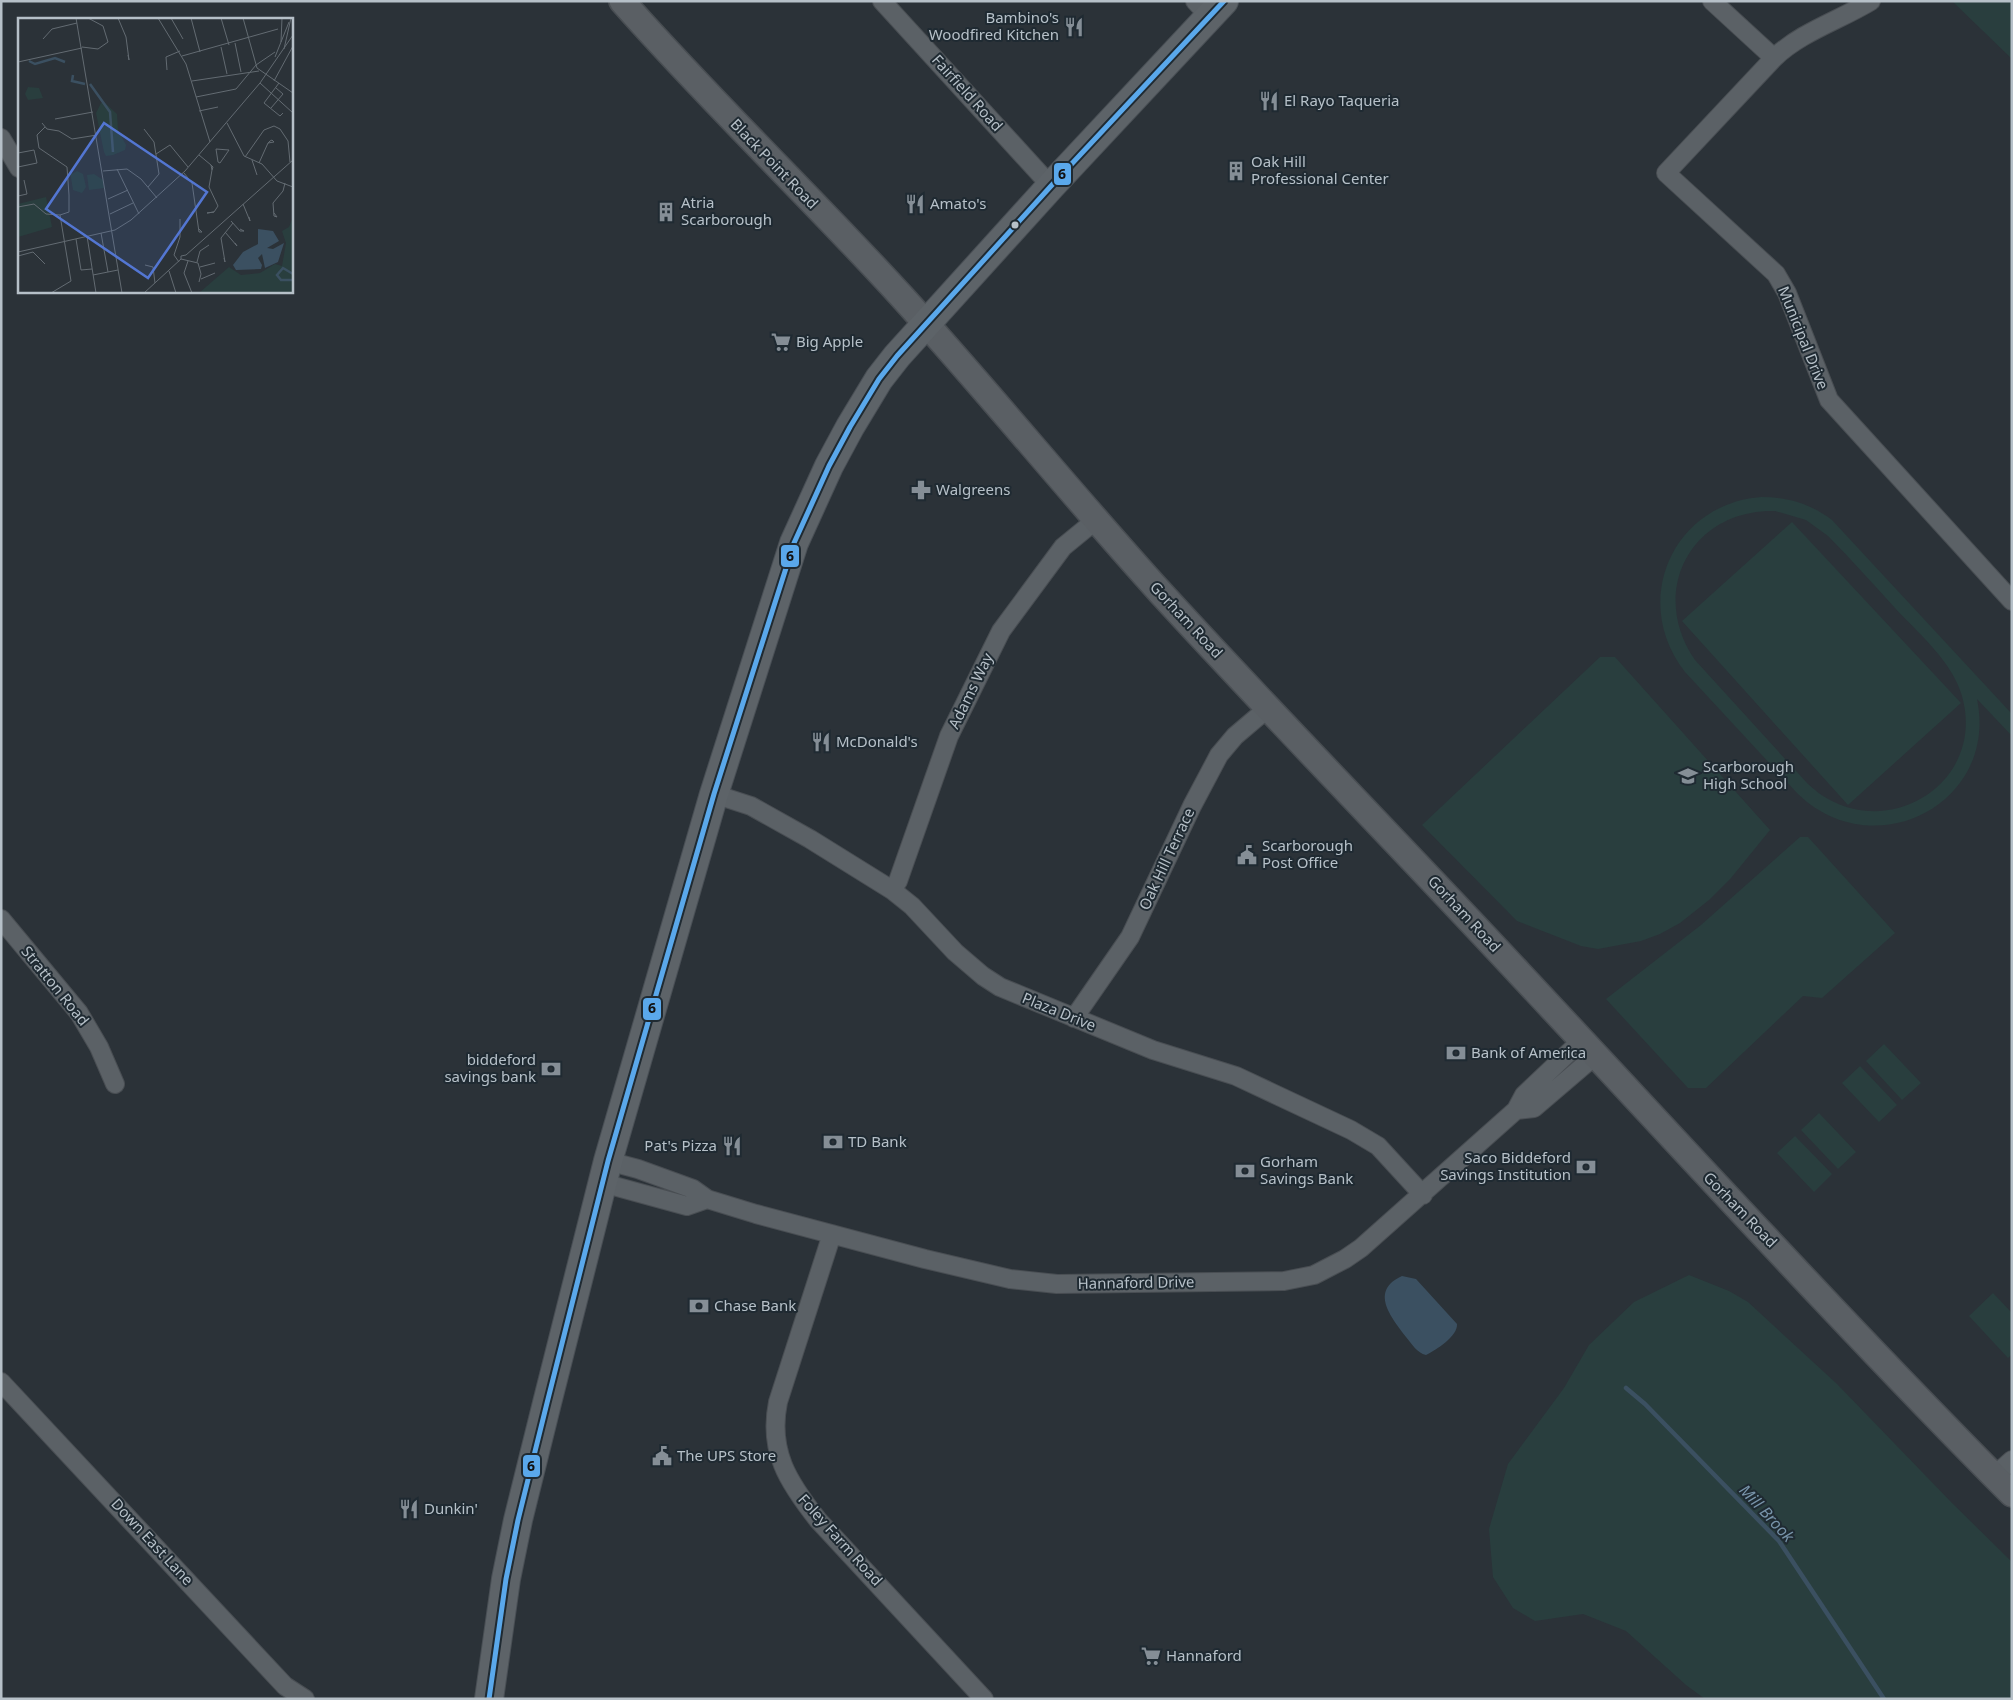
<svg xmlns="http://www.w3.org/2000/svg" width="2013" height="1700" font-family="'Noto Sans',sans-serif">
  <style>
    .green { fill: #293e3e; fill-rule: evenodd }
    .water { fill: #3b5061 }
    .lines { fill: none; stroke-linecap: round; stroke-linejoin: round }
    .stream { stroke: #3b5061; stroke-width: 4.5 }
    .street-casing { stroke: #494e53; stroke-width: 20 }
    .secondary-casing { stroke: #494e53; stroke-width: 28 }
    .primary-casing { stroke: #494f55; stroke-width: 30 }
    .street { stroke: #5b6166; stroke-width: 18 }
    .secondary { stroke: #5a5f64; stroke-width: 25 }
    .primary { stroke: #5d6368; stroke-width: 28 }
    .bus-1-casing { stroke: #1f2a32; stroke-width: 9 }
    .bus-1 { stroke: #5aa8eb; stroke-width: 5 }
    .bus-dot { fill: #b6c0c8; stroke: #1f2a32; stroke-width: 2 }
    .labels { text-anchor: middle; stroke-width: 4; stroke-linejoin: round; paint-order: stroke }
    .poi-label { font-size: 15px; fill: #b6c0c8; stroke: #1f2a32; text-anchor: start }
    .street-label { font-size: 15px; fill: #b6c0c8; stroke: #1f2a32 }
    .water-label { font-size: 16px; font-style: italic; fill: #7894aa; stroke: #1f2a32 }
    .inset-river { fill: none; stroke: #3b5061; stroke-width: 2.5 }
    .inset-road { fill: none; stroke: #636b72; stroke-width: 1 }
    .view { fill: #5376d2; fill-opacity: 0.15; stroke: #5376d2; stroke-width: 2.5 }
    .inset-edge { fill: none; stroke: #b6c0c8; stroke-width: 2.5 }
    .line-badge { stroke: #1f2a32; stroke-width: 2 }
    .pale-badge-label { font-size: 14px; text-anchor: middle; font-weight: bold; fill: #111 }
  </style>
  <rect width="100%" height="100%" fill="#2b3238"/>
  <path class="green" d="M1952,1H2012V59Z
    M1761,497C1788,497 1811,504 1832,520L2012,714V736L1977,699C1999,804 1873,868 1797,793L1685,672C1630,602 1672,504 1761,497ZM1775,511L1806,520L1828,536C1851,559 1873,584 1895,608C1919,634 1952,661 1962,696C1988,788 1876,850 1807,783L1695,660C1648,592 1691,509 1775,511Z
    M1792,522L1961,703L1848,805L1682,621Z
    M1600,657H1615L1770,830L1731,878L1709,900L1680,923L1660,934L1641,941L1598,949L1581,946L1517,921L1422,825Z
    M1800,837H1808L1895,933L1822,998L1803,996L1706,1088H1688L1606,999L1701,925Z
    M1884,1044L1921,1083L1902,1100L1866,1061Z
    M1860,1066L1897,1105L1879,1122L1842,1083Z
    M1819,1113L1856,1152L1838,1169L1801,1130Z
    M1795,1136L1832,1174L1814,1192L1777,1153Z
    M1689,1275L1729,1291L1748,1302L1837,1384L1951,1502L2012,1562V1699H1705L1686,1685L1626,1631L1583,1614L1535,1621L1513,1608L1493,1577L1489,1529L1508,1464L1564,1388L1589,1345L1634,1302Z
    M1993,1293L2012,1313V1354L2008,1358L1969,1316Z"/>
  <path class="water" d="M1402,1276L1416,1279L1457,1324C1458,1336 1436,1350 1426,1355C1417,1353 1412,1344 1406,1337C1391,1317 1369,1291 1402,1276Z"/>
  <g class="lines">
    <path class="stream" d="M1626,1388L1645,1404L1779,1541L1884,1699"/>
    <defs>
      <path id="street" d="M882,1L1051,186
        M1195,1L1210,17
        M1712,1L1774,58L1666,173L1776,274L1787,293L1829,400L2012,601
        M1774,58C1801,32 1840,20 1871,1
        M1,138L19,168
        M714,794L751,806L810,839L892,890L912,906L955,952L983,976L1000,987L1153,1050L1236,1076L1351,1130L1378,1146L1423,1195
        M892,890L898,881L949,736L1001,631L1063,547L1096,520
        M1,919L79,1013L99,1047L115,1084
        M1074,1018L1130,937L1192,806L1219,755L1235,736L1268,708
        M1516,1110L1534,1108L1596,1055
        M608,1161L638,1169L693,1189L707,1199L756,1214L925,1259L1010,1279L1057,1284L1284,1281L1314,1275L1345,1259L1361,1248L1516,1110L1524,1095L1582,1040
        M603,1183L687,1206L707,1199
        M832,1234L778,1402C768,1451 788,1482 818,1520L984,1699
        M1,1382L285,1686L305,1699
        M1994,1476L2012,1460"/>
      <path id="secondary" d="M622,1C713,104 812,198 904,299C991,395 1073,496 1160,592C1278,721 1400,845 1519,973C1682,1147 1843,1324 2012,1494"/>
      <path id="primary" d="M489,1699L506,1579L518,1520L547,1403L608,1161L714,794L794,543L829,466L850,427L879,379L897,356L1051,186L1224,1"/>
    </defs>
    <use href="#street" class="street-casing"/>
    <use href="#secondary" class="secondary-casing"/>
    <use href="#primary" class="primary-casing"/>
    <use href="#street" class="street"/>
    <use href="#secondary" class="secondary"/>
    <use href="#primary" class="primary"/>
    <defs>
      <path id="bus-1" d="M489,1699L506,1579L518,1520L547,1403L608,1161L714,794L794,543L829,466L850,427L879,379L897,356L1051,186L1224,1"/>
    </defs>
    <use href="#bus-1" class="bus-1-casing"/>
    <use href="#bus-1" class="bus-1"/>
  </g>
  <defs>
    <symbol id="restaurant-bare" viewBox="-9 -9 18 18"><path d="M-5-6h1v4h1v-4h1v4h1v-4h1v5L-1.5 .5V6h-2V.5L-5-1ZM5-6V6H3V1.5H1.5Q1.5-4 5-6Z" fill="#858e96" stroke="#1f2a32" stroke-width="2.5" paint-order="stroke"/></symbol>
    <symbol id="building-bare" viewBox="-9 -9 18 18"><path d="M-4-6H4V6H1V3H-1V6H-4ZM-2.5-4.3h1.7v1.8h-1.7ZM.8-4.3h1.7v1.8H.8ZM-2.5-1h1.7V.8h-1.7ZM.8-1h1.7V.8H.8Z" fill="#858e96" stroke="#1f2a32" stroke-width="2.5" paint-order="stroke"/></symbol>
    <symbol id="supermarket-bare" viewBox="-9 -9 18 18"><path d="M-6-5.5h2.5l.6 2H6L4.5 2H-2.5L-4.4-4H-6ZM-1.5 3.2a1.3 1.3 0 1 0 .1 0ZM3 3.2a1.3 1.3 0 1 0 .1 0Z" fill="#858e96" stroke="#1f2a32" stroke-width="2.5" paint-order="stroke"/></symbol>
    <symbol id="pharmacy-bare" viewBox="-9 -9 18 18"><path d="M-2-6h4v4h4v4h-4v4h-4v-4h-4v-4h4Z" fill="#858e96" stroke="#1f2a32" stroke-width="2.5" paint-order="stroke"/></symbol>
    <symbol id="school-bare" viewBox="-9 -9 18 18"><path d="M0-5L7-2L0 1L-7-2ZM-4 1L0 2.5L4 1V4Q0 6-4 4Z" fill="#858e96" stroke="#1f2a32" stroke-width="2.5" paint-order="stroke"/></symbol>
    <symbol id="civic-bare" viewBox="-9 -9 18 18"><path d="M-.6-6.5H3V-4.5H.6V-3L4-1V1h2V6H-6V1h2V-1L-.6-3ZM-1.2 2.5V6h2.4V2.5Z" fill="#858e96" stroke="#1f2a32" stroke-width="2.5" paint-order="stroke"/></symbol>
    <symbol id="bank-bare" viewBox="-9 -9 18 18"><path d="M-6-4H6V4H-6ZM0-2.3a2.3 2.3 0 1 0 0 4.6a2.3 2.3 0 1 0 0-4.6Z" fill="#858e96" stroke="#1f2a32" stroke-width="2.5" paint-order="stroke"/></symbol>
  </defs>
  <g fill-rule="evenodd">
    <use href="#restaurant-bare" x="1060" y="13" width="28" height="28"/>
    <use href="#restaurant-bare" x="1255" y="87" width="28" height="28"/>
    <use href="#building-bare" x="1222" y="157" width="28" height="28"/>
    <use href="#restaurant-bare" x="901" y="190" width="28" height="28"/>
    <use href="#building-bare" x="652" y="198" width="28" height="28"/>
    <use href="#supermarket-bare" x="767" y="328" width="28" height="28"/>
    <use href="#pharmacy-bare" x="907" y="476" width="28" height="28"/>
    <use href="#restaurant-bare" x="807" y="728" width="28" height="28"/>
    <use href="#school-bare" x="1674" y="762" width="28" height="28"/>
    <use href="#civic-bare" x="1233" y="841" width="28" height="28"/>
    <use href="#bank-bare" x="1442" y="1039" width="28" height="28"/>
    <use href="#bank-bare" x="537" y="1055" width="28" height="28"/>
    <use href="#bank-bare" x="819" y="1128" width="28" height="28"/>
    <use href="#restaurant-bare" x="718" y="1132" width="28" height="28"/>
    <use href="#bank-bare" x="1572" y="1153" width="28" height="28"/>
    <use href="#bank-bare" x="1231" y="1157" width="28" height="28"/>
    <use href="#bank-bare" x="685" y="1292" width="28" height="28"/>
    <use href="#civic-bare" x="648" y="1442" width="28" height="28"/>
    <use href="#restaurant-bare" x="395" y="1495" width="28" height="28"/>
    <use href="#supermarket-bare" x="1137" y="1642" width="28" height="28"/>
  </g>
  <circle class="bus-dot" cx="1015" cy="225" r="4.5"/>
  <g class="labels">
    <g class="poi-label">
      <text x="1059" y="23" text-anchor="end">Bambino's<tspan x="1059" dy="17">Woodfired Kitchen</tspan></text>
      <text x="1284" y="106">El Rayo Taqueria</text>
      <text x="1251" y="167">Oak Hill<tspan x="1251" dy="17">Professional Center</tspan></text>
      <text x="681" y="208">Atria<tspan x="681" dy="17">Scarborough</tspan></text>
      <text x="930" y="209">Amato's</text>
      <text x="796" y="347">Big Apple</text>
      <text x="936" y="495">Walgreens</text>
      <text x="836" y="747">McDonald's</text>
      <text x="1703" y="772">Scarborough<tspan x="1703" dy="17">High School</tspan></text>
      <text x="1262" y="851">Scarborough<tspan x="1262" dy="17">Post Office</tspan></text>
      <text x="1471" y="1058">Bank of America</text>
      <text x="536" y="1065" text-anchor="end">biddeford<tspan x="536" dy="17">savings bank</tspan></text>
      <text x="848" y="1147">TD Bank</text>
      <text x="717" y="1151" text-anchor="end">Pat's Pizza</text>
      <text x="1571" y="1163" text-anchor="end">Saco Biddeford<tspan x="1571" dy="17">Savings Institution</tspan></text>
      <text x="1260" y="1167">Gorham<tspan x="1260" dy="17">Savings Bank</tspan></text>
      <text x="714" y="1311">Chase Bank</text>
      <text x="677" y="1461">The UPS Store</text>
      <text x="424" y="1514">Dunkin'</text>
      <text x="1166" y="1661">Hannaford</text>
    </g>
    <g class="street-label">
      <text transform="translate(967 93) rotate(48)" y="5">Fairfield Road</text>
      <text transform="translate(774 164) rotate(46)" y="5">Black Point Road</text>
      <text transform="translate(1803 338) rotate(68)" y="5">Municipal Drive</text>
      <text transform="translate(1186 620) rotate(47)" y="5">Gorham Road</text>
      <text transform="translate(971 691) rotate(-64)" y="5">Adams Way</text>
      <text transform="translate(1167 859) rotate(-65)" y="5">Oak Hill Terrace</text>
      <text transform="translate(1464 914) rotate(47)" y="5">Gorham Road</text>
      <text transform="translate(55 986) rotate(51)" y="5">Stratton Road</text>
      <text transform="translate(1059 1012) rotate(22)" y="5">Plaza Drive</text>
      <text transform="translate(1740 1210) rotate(46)" y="5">Gorham Road</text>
      <text transform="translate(1136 1283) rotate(-1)" y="5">Hannaford Drive</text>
      <text transform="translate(840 1540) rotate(48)" y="5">Foley Farm Road</text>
      <text transform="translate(152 1542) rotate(47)" y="5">Down East Lane</text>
    </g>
    <g class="water-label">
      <text transform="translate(1767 1513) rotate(47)" y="6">Mill Brook</text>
    </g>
  </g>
  <g transform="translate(18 18)">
    <rect width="275" height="275" fill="#2b3238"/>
    <path d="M10,69L21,70L25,80L10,82L7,76ZM83,85H87L99,96L100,112L108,127L107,132L95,137L88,138L86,134L78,95ZM52,153L54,156L59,153L65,156L68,169L64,175L55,172ZM76,156L85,162L86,170L71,172L69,157ZM28,179L34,209L0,219V186ZM275,199V275H181L211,249L223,257L242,255L257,246L264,248L268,225L264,213L271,209Z" fill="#293e3e"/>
    <path d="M240,211L255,213L261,223L249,230L255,231L266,225L260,244L247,250L244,236L240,240L244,247L243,251L218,252L215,247L225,234L240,226Z" fill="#3b5061"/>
    <path class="inset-river" d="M11,43L17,46L37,40L47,44M55,57L54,63L67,66M72,66L92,94L95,134M275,256L265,250L259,257L263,262H275"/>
    <path class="inset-road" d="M58,0L104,275M100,0L108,19L111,42L110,37M140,0L168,46L192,124M153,0L165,21M173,0L182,34M203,0L211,27M225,0L239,50L275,75M25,21L34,11L59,5M263,24L264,0M217,25L223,54M64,29L80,31L90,24L85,8L70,0M203,29L209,56M266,31L273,0M164,38L260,11M257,39L271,4M0,44L64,30M238,47L257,34M149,52L148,39L162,33M174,63L241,53M256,63L275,28M242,65L275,95M261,65L246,85L262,98L265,95M178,79L218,71L238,47M253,90L265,76L258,70M181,93L200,89M37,101L75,94M24,105L29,111L41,113L54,121L79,117M209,105L226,138L244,146L259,163L275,169M27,109L19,117L21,130L49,149L51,177V194L42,197L53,263L33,275M126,111L136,124L141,156L130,169M198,131L211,132L202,145L200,144ZM0,135L16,132L19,145L0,149M138,136L152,127L170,149M181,137L193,147L195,149L194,152L193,147M227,139L246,112L256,108L262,111L270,123L272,144M234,142L239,157M241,145L250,125L252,123L254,122L256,124L250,125M99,151L121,196M194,152L191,169L200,188L196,194L189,195L196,194M85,153L109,151L123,161L139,180M166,155L174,165L181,214H184L181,211M0,178L9,176L6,162M90,181L110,172M225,186L232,203L231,199M0,189L16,186L28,196L42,197M256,195L259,199L256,198L255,185L265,173L267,165M92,196L115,185M213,203L222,213H226L222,211M207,214L219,228L217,225M83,215L90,254M69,218L78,275M58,221L63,252L74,251M0,234L97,212L113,202L167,153L242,65L275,17M0,238L15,234L27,246M206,240L207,244L203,220L215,205M163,241L180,245L183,256L181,264M170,243L166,255L174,275M161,244L156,237L162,219V201M179,244L182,233L191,227M127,247L135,249L137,265M182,249L197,245M151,253L158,275M75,257L100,252M183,261L197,255M126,275L163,241V238L168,237L275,142"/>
    <path class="view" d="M86,105L189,174L130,260L28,191Z"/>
    <rect width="275" height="275" class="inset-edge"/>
  </g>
  <g class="line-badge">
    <rect x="1053" y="162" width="19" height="24" rx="5" fill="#5aa8eb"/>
    <rect x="780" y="544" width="20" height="24" rx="5" fill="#5aa8eb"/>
    <rect x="642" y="997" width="20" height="24" rx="5" fill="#5aa8eb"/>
    <rect x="522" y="1454" width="19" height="24" rx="5" fill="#5aa8eb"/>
  </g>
  <g class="pale-badge-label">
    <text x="1062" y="179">6</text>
    <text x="790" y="561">6</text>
    <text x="652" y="1013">6</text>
    <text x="531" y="1471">6</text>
  </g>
  <rect width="2013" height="1700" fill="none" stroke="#b6c0c8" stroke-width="5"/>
</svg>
